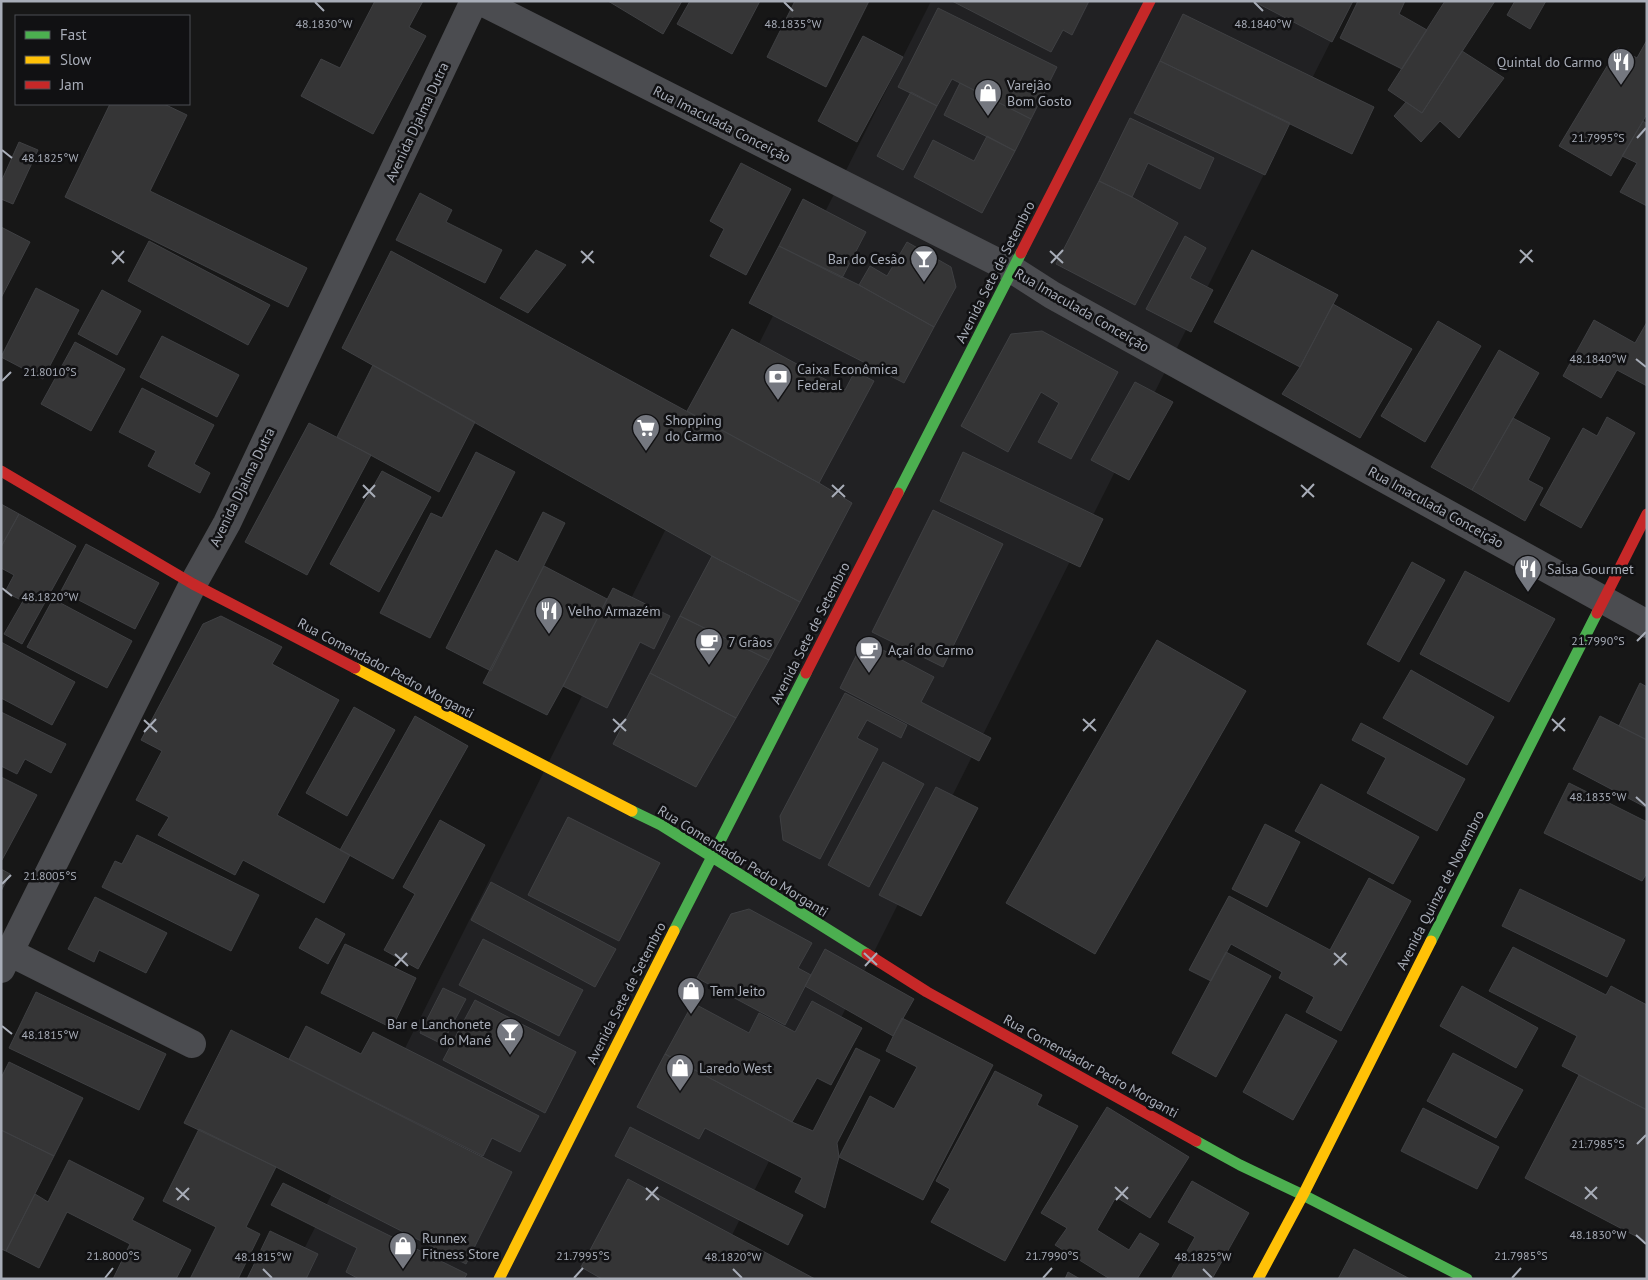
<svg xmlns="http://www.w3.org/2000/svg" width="1648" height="1280" font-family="'PT Sans',sans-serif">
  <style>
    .built { fill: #212123 }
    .building { fill: #353536; stroke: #3f4043 }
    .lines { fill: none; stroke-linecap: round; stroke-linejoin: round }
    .street { stroke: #4b4c50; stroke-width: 28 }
    .fast { stroke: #4caf50; stroke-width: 11 }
    .slow { stroke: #ffc107; stroke-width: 11 }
    .jam { stroke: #c62828; stroke-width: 11 }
    .ticks { fill: none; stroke: #a8adb8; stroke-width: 2 }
    .labels { text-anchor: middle; stroke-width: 5; stroke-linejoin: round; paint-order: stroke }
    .poi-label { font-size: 14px; fill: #a8adb8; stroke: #111113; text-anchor: start }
    .street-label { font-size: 14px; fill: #a8adb8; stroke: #111113 }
    .ticks-label { font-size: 12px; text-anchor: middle; fill: #a8adb8; stroke: #111113; stroke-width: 5; stroke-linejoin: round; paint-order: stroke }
  </style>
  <rect width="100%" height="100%" fill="#171717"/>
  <path class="built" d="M931,1H1351L710,1279H289Z"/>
  <path class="building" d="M375,1H423L409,27L426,36L373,134L301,96L321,59L340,68Z
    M608,1H682L663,34Z
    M690,1H760L732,54L677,24Z
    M795,1H869L826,87L767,57Z
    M952,1H1089L1072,35L1063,30L1051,52Z
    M1253,1H1353L1332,42Z
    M1358,1H1405L1399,14L1427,30L1402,69L1340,38Z
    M1445,1H1495L1422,113L1388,90Z
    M1515,1H1546L1530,29L1507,15Z
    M938,8L1057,67L1031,119L952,79L937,106L898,87Z
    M1183,14L1374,107L1352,154L1160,61Z
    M863,36L903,57L857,142L818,121Z
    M1647,40V114L1611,176L1559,146L1618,48L1637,58Z
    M1462,51L1504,78L1459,138L1440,121L1421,142L1394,116L1406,102L1422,113Z
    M1160,61L1290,123L1265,175L1134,113Z
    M960,83L1031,119L1015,151L944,115Z
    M911,92L937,106L903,170L877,156Z
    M110,104H164L187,115L150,191L307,268L288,307L65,197Z
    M1130,118L1214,158L1200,189L1148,163L1132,197L1099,181Z
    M1643,121L1647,124V206L1620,192L1637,163L1622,156Z
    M987,136L1015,151L982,213L914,177L933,140L974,161Z
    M19,142L38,150L13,204L1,199V182Z
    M741,163L791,189L746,275L710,256L724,229L710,221Z
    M1099,181L1132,197L1178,223L1135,305L1056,264Z
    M420,193L452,210L446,222L502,250L485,283L396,240Z
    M803,199L866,232L842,278L779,246Z
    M1,227L30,242L1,298Z
    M1185,236L1206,248L1190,278L1213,290L1191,332L1146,309Z
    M149,241L270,305L248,345L128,281Z
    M907,242L951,267L956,287L934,327L859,285L870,266L887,276Z
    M779,246L859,285L934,327L904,383L749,303Z
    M536,250L566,265L528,313L500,298Z
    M1252,250L1338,295L1300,367L1214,322Z
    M391,251L819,483L852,503L800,602L712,556L342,348Z
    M36,288L79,310L43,379L1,357Z
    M102,290L141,311L117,355L78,334Z
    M1333,304L1412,349L1360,438L1282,394L1300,367Z
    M1594,320L1635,343L1647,322V386L1617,370L1601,398L1563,376Z
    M1438,321L1481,346L1425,442L1381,416Z
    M732,329L845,390L855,371L874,381L819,483L687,411Z
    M1042,331L1118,372L1071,459L1038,442L1059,403L1041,392L1008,452L961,426L1011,334Z
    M162,336L239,375L217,417L140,377Z
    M75,342L125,369L91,431L41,404Z
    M1499,350L1539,373L1472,490L1431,467Z
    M373,365L475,422L439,492L337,437Z
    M1135,382L1173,402L1129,480L1091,460Z
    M142,388L214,425L194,464L210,473L200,493L148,466L156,451L119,432Z
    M1607,417L1635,433L1581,528L1540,505L1583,428L1597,436Z
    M1513,418L1550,438L1528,480L1543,488L1525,521L1472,490Z
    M309,423L371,455L307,575L245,542Z
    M476,452L515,472L430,638L380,613L431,513L442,518Z
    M963,452L1103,519L1080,567L940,501Z
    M382,471L431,497L379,592L330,564Z
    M1,504L19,514L1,547Z
    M933,510L1003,544L943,667L872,632Z
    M543,512L565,523L491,671L446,648L496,550L518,562Z
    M19,514L76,546L22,644L4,634L23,601L5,592L14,575L1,568V547Z
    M86,544L159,583L135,629L61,591Z
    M712,556L800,602L769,660L680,616Z
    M1412,562L1445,580L1399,662L1367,644Z
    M544,566L607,599L563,686L547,715L483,683Z
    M1465,571L1555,619L1509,702L1420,654Z
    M613,588L670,616L654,649L640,642L607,708L563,686Z
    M53,599L132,641L107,688L27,647Z
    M221,616L282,647L272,664L339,700L277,815L350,855L324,903L243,860L235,875L158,835L169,817L136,800L162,751L141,740L203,624Z
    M680,616L769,660L736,718L650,673Z
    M864,640L934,677L921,702L991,738L979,761L840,688Z
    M1157,640L1246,691L1095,954L1006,903Z
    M1,642L75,682L52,725L1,698Z
    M1411,670L1494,717L1467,765L1383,718Z
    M650,673L736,718L696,787L613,744Z
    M1640,683L1647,687V740L1619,726Z
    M845,693L907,725L901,738L867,720L857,738L878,749L820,859L783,840L780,816Z
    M354,707L395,730L347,816L306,793Z
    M1,712L66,744L51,773L25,759L17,774L1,766Z
    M415,716L468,746L393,879L340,850Z
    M1600,716L1647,740V808L1573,769Z
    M1361,723L1465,779L1437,831L1367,793L1386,758L1352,740Z
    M883,762L924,784L869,887L828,865Z
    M1,777L37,795L2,860H1Z
    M1569,783L1647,822V873L1642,881L1544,833Z
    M1321,784L1419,837L1393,884L1295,831Z
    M936,787L978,808L921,916L879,895Z
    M568,817L660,863L619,941L528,895Z
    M440,820L485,845L418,969L384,950L415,894L403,887Z
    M1265,824L1300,842L1267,907L1232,889Z
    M137,835L259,895L231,951L102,887L115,861L122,864Z
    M1,869L10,874L1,891Z
    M1369,878L1411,901L1341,1031L1306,1012L1314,997L1279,978L1282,972L1231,944L1211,981L1189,970L1229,896L1330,950Z
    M491,882L616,949L595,987L471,920Z
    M1520,889L1625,940L1607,977L1502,926Z
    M95,897L167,933L146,973L99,950L94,962L68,949Z
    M749,909L812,943L798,968L811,975L785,1025L697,978L731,914Z
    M316,918L345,934L328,964L299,948Z
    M483,939L583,990L559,1036L459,985Z
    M345,944L416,978L392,1028L321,993Z
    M1513,947L1606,995L1611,986L1647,1005V1110L1562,1066L1577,1036L1489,991Z
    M825,949L914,999L893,1036L805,986Z
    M1226,952L1271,976L1216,1077L1172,1053Z
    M1462,986L1538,1028L1516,1068L1440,1026Z
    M443,988L466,999L442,1044L420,1033Z
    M36,992L166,1054L139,1110L9,1048Z
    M475,1000L576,1052L545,1113L443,1060Z
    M812,1001L862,1028L831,1085L817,1078L792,1122L665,1054L693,1003L749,1033L759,1013L795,1032Z
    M1286,1014L1337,1041L1293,1120L1243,1092Z
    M902,1018L993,1065L923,1200L839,1157L870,1096L894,1109L917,1067L886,1051Z
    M306,1026L361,1054L373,1032L539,1116L520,1152L492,1138L483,1156L289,1059Z
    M231,1030L512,1172L466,1264L276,1167L184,1123Z
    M856,1048L880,1060L837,1143L839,1157L825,1208L795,1192L802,1178L705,1128L699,1139L637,1107L665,1054L792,1122L813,1131Z
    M1453,1053L1523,1090L1496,1138L1427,1101Z
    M9,1062L83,1098L54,1156L1,1130V1078Z
    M995,1071L1042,1095L1037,1105L1078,1126L1005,1261L931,1222L950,1189L936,1181Z
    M1579,1075L1647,1110V1242L1525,1178Z
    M1107,1107L1189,1157L1150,1218L1116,1197L1097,1230L1129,1250L1140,1233L1159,1244L1137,1279H1110L1055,1245L1067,1228L1041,1213Z
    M1423,1108L1499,1147L1477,1189L1401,1151Z
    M630,1127L803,1215L788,1245L615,1156Z
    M199,1129L276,1167L246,1227L260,1234L238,1279H190L216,1227L163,1201Z
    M1,1130L54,1156L6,1251L1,1249Z
    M69,1160L144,1198L132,1220L191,1250L176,1279H113L130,1244L67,1212L39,1268L6,1251L35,1194L48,1202Z
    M628,1179L815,1279H602L581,1267Z
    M1192,1181L1249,1213L1212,1279H1171L1195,1237L1168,1222Z
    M283,1183L467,1274L464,1279H359L346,1272L357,1248L271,1205Z
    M270,1231L318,1254L306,1279H247Z
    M1354,1249L1410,1279H1338Z
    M1068,1272L1080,1279H1065Z"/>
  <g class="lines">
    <path class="street" d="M480,1L1013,270L1052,295L1647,624
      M9,952L192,1044
      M1,969L193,584L227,523L474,1"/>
    <path class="fast" d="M898,493L1021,253
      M632,811L661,825L867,954
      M674,931L806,673
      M1431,941L1597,613
      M1196,1141L1240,1165L1303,1195L1467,1279"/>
    <path class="slow" d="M355,668L632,811
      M499,1279L674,931
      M1258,1279L1303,1195L1431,941"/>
    <path class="jam" d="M1021,253L1150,1
      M1,471L193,584L355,668
      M1597,613L1647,514
      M806,673L898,493
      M867,954L927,992L1196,1141"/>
  </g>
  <path class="ticks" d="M315,2L324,11M784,2L793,11M1254,2L1263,11M1637,138L1646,128M2,150L12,158M1520,250L1533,262M112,251L124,263M581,251L594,263M1050,251L1063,263M582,263L593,251M1051,263L1063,250M1520,263L1532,250M112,264L124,251M1636,359L1646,367M2,381L11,372M363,485L375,497M832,485L845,497M1301,485L1314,497M832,497L844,485M1302,497L1314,484M363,498L375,485M2,588L12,596M1637,641L1646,632M613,719L626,731M1083,719L1096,731M1552,719L1565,731M144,720L157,732M1083,731L1095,719M1553,731L1565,718M144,732L156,719M614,732L626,719M1636,797L1646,806M2,884L11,875M864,953L877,965M1334,953L1347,965M395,954L408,966M1334,965L1346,953M395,966L407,953M865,966L877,953M2,1026L12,1034M1637,1144L1646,1135M1115,1187L1128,1199M1585,1187L1597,1199M176,1188L189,1200M646,1188L659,1200M1585,1199L1597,1187M177,1200L189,1188M646,1200L658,1187M1116,1200L1128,1187M1636,1235L1646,1244M263,1269L272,1278M733,1269L742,1278M1203,1269L1212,1278M105,1278L113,1268M574,1278L583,1268M1043,1278L1052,1268M1512,1278L1521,1268"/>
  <defs>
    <symbol id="restaurant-pin" viewBox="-11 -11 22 30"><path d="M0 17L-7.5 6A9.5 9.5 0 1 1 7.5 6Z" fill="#757880" stroke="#111113"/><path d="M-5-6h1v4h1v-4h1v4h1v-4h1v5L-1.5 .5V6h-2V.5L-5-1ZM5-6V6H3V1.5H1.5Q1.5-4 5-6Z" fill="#fff"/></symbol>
    <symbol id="shop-pin" viewBox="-11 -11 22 30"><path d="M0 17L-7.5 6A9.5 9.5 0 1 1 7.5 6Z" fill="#757880" stroke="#111113"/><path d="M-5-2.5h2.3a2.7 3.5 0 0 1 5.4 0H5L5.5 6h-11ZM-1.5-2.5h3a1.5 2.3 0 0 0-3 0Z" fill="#fff"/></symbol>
    <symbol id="bar-pin" viewBox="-11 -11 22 30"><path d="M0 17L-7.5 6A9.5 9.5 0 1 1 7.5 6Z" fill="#757880" stroke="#111113"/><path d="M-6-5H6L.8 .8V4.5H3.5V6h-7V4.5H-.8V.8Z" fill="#fff"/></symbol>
    <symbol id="bank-pin" viewBox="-11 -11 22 30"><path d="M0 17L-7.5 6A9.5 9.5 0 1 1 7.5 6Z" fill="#757880" stroke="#111113"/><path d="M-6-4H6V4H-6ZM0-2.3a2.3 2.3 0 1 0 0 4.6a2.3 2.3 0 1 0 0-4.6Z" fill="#fff"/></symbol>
    <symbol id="supermarket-pin" viewBox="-11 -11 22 30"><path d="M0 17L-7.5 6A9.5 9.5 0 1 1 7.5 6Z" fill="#757880" stroke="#111113"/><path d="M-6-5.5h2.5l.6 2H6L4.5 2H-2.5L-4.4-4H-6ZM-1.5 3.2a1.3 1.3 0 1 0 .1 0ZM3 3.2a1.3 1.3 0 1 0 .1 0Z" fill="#fff"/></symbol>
    <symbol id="cafe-pin" viewBox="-11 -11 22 30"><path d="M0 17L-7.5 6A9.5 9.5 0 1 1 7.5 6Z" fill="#757880" stroke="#111113"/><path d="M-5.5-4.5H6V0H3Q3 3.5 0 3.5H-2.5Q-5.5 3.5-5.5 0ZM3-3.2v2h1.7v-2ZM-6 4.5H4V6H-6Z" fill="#fff"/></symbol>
  </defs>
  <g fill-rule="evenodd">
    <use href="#restaurant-pin" x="1605" y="46" width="32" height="43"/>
    <use href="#shop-pin" x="972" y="77" width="32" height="43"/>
    <use href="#bar-pin" x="908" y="243" width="32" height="43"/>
    <use href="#bank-pin" x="762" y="361" width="32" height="43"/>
    <use href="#supermarket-pin" x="630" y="412" width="32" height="43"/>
    <use href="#restaurant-pin" x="1512" y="553" width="32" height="43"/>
    <use href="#restaurant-pin" x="533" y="595" width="32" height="43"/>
    <use href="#cafe-pin" x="693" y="626" width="32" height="43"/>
    <use href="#cafe-pin" x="853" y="634" width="32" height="43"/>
    <use href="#shop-pin" x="675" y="975" width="32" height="43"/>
    <use href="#bar-pin" x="494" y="1016" width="32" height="43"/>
    <use href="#shop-pin" x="664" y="1052" width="32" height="43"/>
    <use href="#shop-pin" x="387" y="1230" width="32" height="43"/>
  </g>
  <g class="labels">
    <g class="poi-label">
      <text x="1602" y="67" text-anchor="end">Quintal do Carmo</text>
      <text x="1007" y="90">Varejão<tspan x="1007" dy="16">Bom Gosto</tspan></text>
      <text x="905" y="264" text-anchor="end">Bar do Cesão</text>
      <text x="797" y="374">Caixa Econômica<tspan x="797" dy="16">Federal</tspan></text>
      <text x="665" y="425">Shopping<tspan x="665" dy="16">do Carmo</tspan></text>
      <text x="1547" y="574">Salsa Gourmet</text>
      <text x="568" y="616">Velho Armazém</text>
      <text x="728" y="647">7 Grãos</text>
      <text x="888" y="655">Açaí do Carmo</text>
      <text x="710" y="996">Tem Jeito</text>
      <text x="491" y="1029" text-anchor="end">Bar e Lanchonete<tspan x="491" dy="16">do Mané</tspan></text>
      <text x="699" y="1073">Laredo West</text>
      <text x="422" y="1243">Runnex<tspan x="422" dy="16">Fitness Store</tspan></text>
    </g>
    <g class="street-label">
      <text transform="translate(417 122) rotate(-65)" y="5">Avenida Djalma Dutra</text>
      <text transform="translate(722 124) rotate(27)" y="5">Rua Imaculada Conceição</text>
      <text transform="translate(995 272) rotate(-63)" y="5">Avenida Sete de Setembro</text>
      <text transform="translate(1082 310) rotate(30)" y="5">Rua Imaculada Conceição</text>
      <text transform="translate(242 487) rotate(-64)" y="5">Avenida Djalma Dutra</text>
      <text transform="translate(1436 507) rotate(29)" y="5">Rua Imaculada Conceição</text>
      <text transform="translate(810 633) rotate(-63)" y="5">Avenida Sete de Setembro</text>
      <text transform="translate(386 668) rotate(28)" y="5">Rua Comendador Pedro Morganti</text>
      <text transform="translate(743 861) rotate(32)" y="5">Rua Comendador Pedro Morganti</text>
      <text transform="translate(1440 890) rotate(-63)" y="5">Avenida Quinze de Novembro</text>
      <text transform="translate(626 993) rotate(-63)" y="5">Avenida Sete de Setembro</text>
      <text transform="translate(1091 1066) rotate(29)" y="5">Rua Comendador Pedro Morganti</text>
    </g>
  </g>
  <g class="ticks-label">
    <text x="793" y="28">48.1835°W</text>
    <text x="1263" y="28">48.1840°W</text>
    <text x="324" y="28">48.1830°W</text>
    <text x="1598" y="142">21.7995°S</text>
    <text x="50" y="162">48.1825°W</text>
    <text x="1598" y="363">48.1840°W</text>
    <text x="50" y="376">21.8010°S</text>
    <text x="50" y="601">48.1820°W</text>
    <text x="1598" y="645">21.7990°S</text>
    <text x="1598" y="801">48.1835°W</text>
    <text x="50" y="880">21.8005°S</text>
    <text x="50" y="1039">48.1815°W</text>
    <text x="1598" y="1148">21.7985°S</text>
    <text x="1598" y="1239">48.1830°W</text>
    <text x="113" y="1260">21.8000°S</text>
    <text x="583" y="1260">21.7995°S</text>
    <text x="1052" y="1260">21.7990°S</text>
    <text x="1521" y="1260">21.7985°S</text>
    <text x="263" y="1261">48.1815°W</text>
    <text x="733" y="1261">48.1820°W</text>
    <text x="1203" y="1261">48.1825°W</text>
  </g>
  <rect width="1648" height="1280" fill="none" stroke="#a8adb8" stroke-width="5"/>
  <rect x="15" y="15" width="175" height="90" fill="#111113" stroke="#4d4f55"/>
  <rect x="25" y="31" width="25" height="8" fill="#4caf50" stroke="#4d4f55"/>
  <text x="60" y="40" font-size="15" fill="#a8adb8">Fast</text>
  <rect x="25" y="56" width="25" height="8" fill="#ffc107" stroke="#4d4f55"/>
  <text x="60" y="65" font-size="15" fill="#a8adb8">Slow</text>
  <rect x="25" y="81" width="25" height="8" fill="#c62828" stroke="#4d4f55"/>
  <text x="60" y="90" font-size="15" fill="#a8adb8">Jam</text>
</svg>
